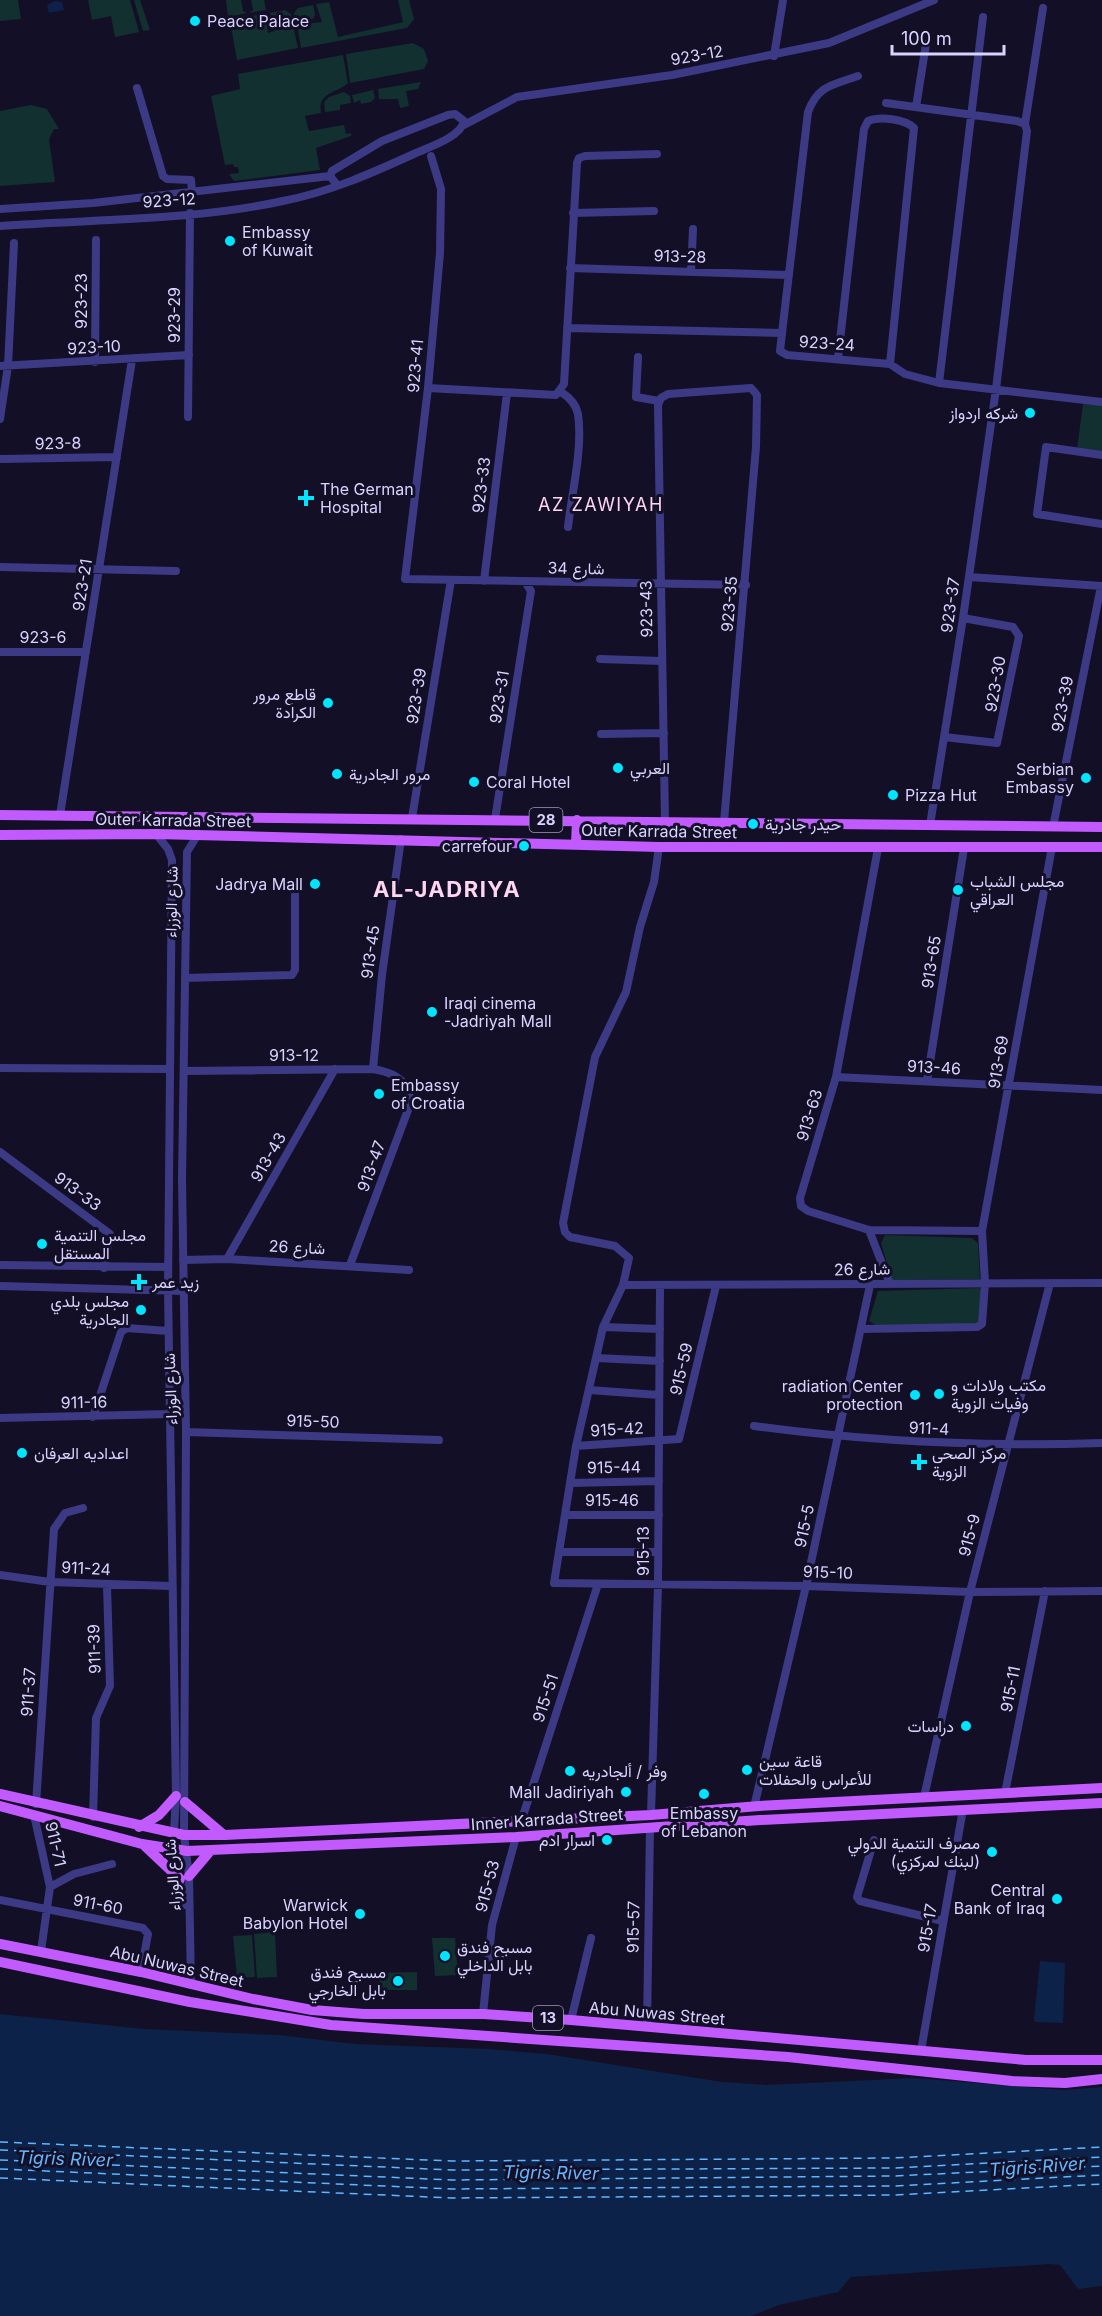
<svg xmlns="http://www.w3.org/2000/svg" width="1102" height="2316" font-family="Inter,Vazirmatn,sans-serif">
  <style>
    .green { fill: #12302f }
    .water { fill: #0c2248 }
    .lines { fill: none; stroke-linecap: round; stroke-linejoin: round }
    .ferry { stroke: #62b6ff; stroke-width: 1.5; stroke-dasharray: 8 6; stroke-linecap: butt }
    .minor { stroke: #3d3a85; stroke-width: 8 }
    .major { stroke: #c25bff; stroke-width: 10 }
    .poi-dot { fill: #00e5ff; stroke: #130f26; stroke-width: 2 }
    .labels { text-anchor: middle; stroke-width: 6; stroke-linejoin: round; paint-order: stroke }
    .shield { fill: #130f26; stroke: #9e99be; stroke-width: 1.5 }
    .shield-label { font-size: 15px; font-weight: bold; fill: #d9d4ff }
    .poi-label { font-size: 16px; fill: #d9d4ff; stroke: #130f26; text-anchor: start }
    .street-label { font-size: 16px; fill: #d9d4ff; stroke: #130f26 }
    .neighbourhood-label { font-size: 18px; letter-spacing: 1.5px; fill: #ffd6f0; stroke: #130f26 }
    .water-label { font-size: 18px; font-style: italic; fill: #62b6ff; stroke: #130f26 }
    .district-label { font-size: 22px; font-weight: bold; letter-spacing: 1.5px; fill: #ffd6f0; stroke: #130f26 }
  </style>
  <rect width="100%" height="100%" fill="#130f26"/>
  <path class="green" d="M0,0H18L21,19L0,21Z
    M88,0H130L139,32L115,37L111,16L92,20Z
    M134,0H140L150,30L143,31Z
    M226,0H241L243,11L247,13L228,17Z
    M251,0H264L266,10L249,13L253,10Z
    M398,0H409L414,19L407,28L301,48L297,25L322,22L316,4L329,2L338,37L403,22Z
    M313,5L315,15L313,19L296,22L294,13L298,8Z
    M285,10L291,14L293,22L275,26L272,24L270,13Z
    M266,13L268,33L293,25L298,48L237,60L230,21Z
    M413,43L424,49L428,61L424,69L350,83L346,54Z
    M343,55L348,83C338,93 317,92 321,113L305,116L309,131L344,125L346,134L351,133V136L316,148L320,170L234,181L229,174L239,173L238,167H234L233,164L225,165L211,96L240,89L238,74Z
    M421,82L418,89L406,91L409,106L400,108L398,99H379L378,89Z
    M373,90L375,98L371,102L361,104L360,100L354,103L352,95Z
    M344,92L350,96L351,103L340,105V110L325,112L324,102L329,97Z
    M31,105L47,109L59,129H54L49,139L55,182L0,186V111Z
    M1083,404L1102,405V453L1077,449Z
    M885,1235L972,1238L978,1243L980,1279L892,1280L881,1243Z
    M979,1288L982,1290L979,1322L974,1324L876,1325L869,1321L878,1291Z
    M275,1932L277,1977L257,1978L254,1934Z
    M252,1935L255,1977L237,1978L233,1936Z
    M432,1938H455L458,1975L435,1976Z
    M417,1972V1990H380L379,1973Z"/>
  <path class="water" d="M55,1L62,2L64,10L49,13L47,5Z
    M1040,1961L1065,1963L1063,2023L1035,2022L1034,2019Z
    M0,2014L145,2029L279,2035L355,2044L488,2049L547,2054L722,2082L766,2085L914,2078L1064,2090L1102,2087V2286L1078,2289L1060,2265L1050,2264L851,2277L838,2292L779,2305L751,2316H0Z"/>
  <g class="lines">
    <path class="ferry" d="M0,2142L452,2161L893,2158L1102,2147
      M0,2150L451,2170L894,2168L1102,2157
      M0,2160L451,2180L894,2176L1102,2166
      M0,2169L451,2189L894,2186L1102,2175
      M0,2178L451,2198L894,2195L1102,2184"/>
    <path class="minor" d="M774,56L783,0
      M137,88L163,176L167,179L191,180L192,192
      M886,103L1017,121L1025,124L1027,131L996,389L963,618L930,825
      M916,107L926,44
      M1025,124L1043,8
      M464,125L517,97L672,75L829,43L934,0
      M431,156L441,189L440,253L428,388L405,579L746,585
      M0,209L93,203L330,176
      M573,213L654,211
      M0,226C93,219 191,221 283,201C330,192 372,173 416,153C429,147 461,137 464,121L455,114L448,115L382,141L332,171L330,176L337,185
      M570,268L789,275
      M691,272L693,229
      M567,328L782,333L780,351L787,355L890,364L905,374L939,383L1102,402
      M782,333L808,112C818,85 833,85 858,76
      M638,357L636,397L659,401
      M838,358L864,129L868,121C880,116 905,119 914,128L890,364
      M95,362L96,240
      M0,366L189,355
      M939,383L983,17
      M428,388L556,395L564,384L577,163L579,158L585,156L657,154
      M561,392C569,397 576,404 578,414C583,449 572,491 568,527
      M188,417L190,213
      M0,419L8,366L14,243
      M1102,455L1046,447L1037,514L1102,524
      M0,459L117,457
      M0,567L176,571
      M969,577L1102,586
      M484,581L507,393
      M0,652H86
      M600,659L662,661
      M601,734L664,733
      M944,737L997,743L1019,636L1013,627L963,618
      M60,815L132,360
      M412,818L451,580
      M495,819L531,591L525,582
      M665,822L658,405L661,398L668,394L751,388L757,395L756,447L724,822
      M1053,827L1101,586
      M156,834L168,849L172,860L168,1290L176,1796L173,1850L185,1905
      M659,847L654,882L640,927L626,992L595,1057L563,1223L565,1232L570,1237L615,1246L629,1258L623,1285L603,1327L576,1446L554,1583L806,1586L970,1592L1102,1591
      M878,848L836,1077L800,1198L801,1206L808,1211L869,1230L982,1231
      M185,978L292,975L295,970V883
      M0,1068L170,1069
      M373,1069L382,975L401,839
      M184,1071L373,1069C390,1072 399,1076 410,1090L408,1110L350,1265
      M836,1077L1102,1090
      M927,1081L964,848
      M0,1152L110,1234L104,1268
      M869,1230L890,1284
      M227,1259L335,1069
      M183,1260L227,1259L409,1270
      M0,1265L167,1267
      M623,1285L1102,1283
      M0,1286L183,1291
      M603,1327L660,1329
      M861,1329L977,1327L982,1324L985,1283L982,1231L1052,847
      M596,1358L660,1361
      M589,1390L659,1395
      M93,1417L121,1332L127,1328L168,1331
      M0,1418L169,1414
      M754,1426C872,1442 983,1447 1102,1443
      M186,1432L439,1440
      M576,1446L679,1439L716,1286
      M570,1483L659,1481
      M565,1515H659
      M559,1552H658
      M0,1575L50,1582L171,1586
      M1005,1793L1045,1591
      M924,1797L970,1592L1050,1283
      M36,1804L54,1529L65,1513L83,1508
      M754,1807L806,1586L870,1285
      M34,1815L50,1887L41,1951
      M651,1815L658,1585L660,1287
      M93,1817L96,1718L110,1686L107,1585
      M521,1822L598,1584
      M874,1840L857,1897L860,1901L943,1921
      M50,1887L74,1874L112,1864
      M0,1900L143,1928L148,1934L141,1972
      M191,1985L189,1876L184,1835L186,1432L182,1179L187,852L197,836
      M483,2014L492,1925L516,1837
      M571,2020L591,1938
      M647,2027L650,1827
      M921,2051L963,1809"/>
    <path class="major" d="M0,815L1102,827
      M0,835L156,834L659,847H1102
      M576,844L577,820
      M0,1794L184,1835H225L651,1815L759,1806L1102,1788
      M185,1802L224,1835
      M0,1806L142,1844L187,1851L516,1837L760,1820L1102,1803
      M139,1827L159,1815L176,1796
      M145,1846L180,1879
      M189,1876L211,1850
      M0,1944L141,1972L253,1999L312,2010L364,2014H483L571,2020L1026,2060H1102
      M0,1962L190,2002L331,2025L788,2057L1012,2081L1065,2083L1102,2079"/>
  </g>
  <g class="poi-dot">
    <circle cx="195" cy="21" r="6"/>
    <circle cx="230" cy="241" r="6"/>
    <circle cx="1030" cy="413" r="6"/>
    <path d="M303 489h6v6h6v6h-6v6h-6v-6h-6v-6h6z"/>
    <circle cx="328" cy="703" r="6"/>
    <circle cx="618" cy="768" r="6"/>
    <circle cx="337" cy="774" r="6"/>
    <circle cx="1086" cy="778" r="6"/>
    <circle cx="474" cy="782" r="6"/>
    <circle cx="893" cy="795" r="6"/>
    <circle cx="753" cy="824" r="6"/>
    <circle cx="524" cy="846" r="6"/>
    <circle cx="315" cy="884" r="6"/>
    <circle cx="958" cy="890" r="6"/>
    <circle cx="432" cy="1012" r="6"/>
    <circle cx="379" cy="1094" r="6"/>
    <circle cx="42" cy="1244" r="6"/>
    <path d="M136 1273h6v6h6v6h-6v6h-6v-6h-6v-6h6z"/>
    <circle cx="141" cy="1310" r="6"/>
    <circle cx="939" cy="1394" r="6"/>
    <circle cx="915" cy="1395" r="6"/>
    <circle cx="22" cy="1453" r="6"/>
    <path d="M916 1453h6v6h6v6h-6v6h-6v-6h-6v-6h6z"/>
    <circle cx="966" cy="1726" r="6"/>
    <circle cx="747" cy="1770" r="6"/>
    <circle cx="570" cy="1771" r="6"/>
    <circle cx="626" cy="1792" r="6"/>
    <circle cx="704" cy="1794" r="6"/>
    <circle cx="607" cy="1840" r="6"/>
    <circle cx="992" cy="1852" r="6"/>
    <circle cx="1057" cy="1899" r="6"/>
    <circle cx="360" cy="1914" r="6"/>
    <circle cx="445" cy="1956" r="6"/>
    <circle cx="398" cy="1981" r="6"/>
  </g>
  <g class="labels">
    <g class="shield">
      <rect x="529.5" y="808" width="33" height="24" rx="4.5"/>
      <rect x="533" y="2006" width="30" height="24" rx="4.5"/>
    </g>
    <g class="shield-label">
      <text x="546" y="825">28</text>
      <text x="548" y="2023">13</text>
    </g>
    <g class="poi-label">
      <text x="207" y="27">Peace Palace</text>
      <text x="242" y="238">Embassy<tspan x="242" dy="18">of Kuwait</tspan></text>
      <text x="1018" y="419" text-anchor="end">شركه اردواز</text>
      <text x="320" y="495">The German<tspan x="320" dy="18">Hospital</tspan></text>
      <text x="316" y="700" text-anchor="end">قاطع مرور<tspan x="316" dy="18">الكرادة</tspan></text>
      <text x="630" y="774">العربي</text>
      <text x="1074" y="775" text-anchor="end">Serbian<tspan x="1074" dy="18">Embassy</tspan></text>
      <text x="349" y="780">مرور الجادرية</text>
      <text x="486" y="788">Coral Hotel</text>
      <text x="905" y="801">Pizza Hut</text>
      <text x="765" y="830">حيدر جادرية</text>
      <text x="512" y="852" text-anchor="end">carrefour</text>
      <text x="970" y="887">مجلس الشباب<tspan x="970" dy="18">العراقي</tspan></text>
      <text x="303" y="890" text-anchor="end">Jadrya Mall</text>
      <text x="444" y="1009">Iraqi cinema<tspan x="444" dy="18">-Jadriyah Mall</tspan></text>
      <text x="391" y="1091">Embassy<tspan x="391" dy="18">of Croatia</tspan></text>
      <text x="54" y="1241">مجلس التنمية<tspan x="54" dy="18">المستقل</tspan></text>
      <text x="152" y="1288">زيد عمر</text>
      <text x="129" y="1307" text-anchor="end">مجلس بلدي<tspan x="129" dy="18">الجادرية</tspan></text>
      <text x="951" y="1391">مكتب ولادات و<tspan x="951" dy="18">وفيات الزوية</tspan></text>
      <text x="903" y="1392" text-anchor="end">radiation Center<tspan x="903" dy="18">protection</tspan></text>
      <text x="34" y="1459">اعداديه العرفان</text>
      <text x="932" y="1459">مركز الصحي<tspan x="932" dy="18">الزوية</tspan></text>
      <text x="954" y="1732" text-anchor="end">دراسات</text>
      <text x="759" y="1767">قاعة سين<tspan x="759" dy="18">للأعراس والحفلات</tspan></text>
      <text x="582" y="1777">وفر / ألجادريه</text>
      <text x="614" y="1798" text-anchor="end">Mall Jadiriyah</text>
      <text x="704" y="1819" text-anchor="middle">Embassy<tspan x="704" dy="18">of Lebanon</tspan></text>
      <text x="595" y="1846" text-anchor="end">اسرار ادم</text>
      <text x="980" y="1849" text-anchor="end">مصرف التنمية الدولي<tspan x="980" dy="18">(لبنك لمركزي)</tspan></text>
      <text x="1045" y="1896" text-anchor="end">Central<tspan x="1045" dy="18">Bank of Iraq</tspan></text>
      <text x="348" y="1911" text-anchor="end">Warwick<tspan x="348" dy="18">Babylon Hotel</tspan></text>
      <text x="457" y="1953">مسبح فندق<tspan x="457" dy="18">بابل الداخلي</tspan></text>
      <text x="386" y="1978" text-anchor="end">مسبح فندق<tspan x="386" dy="18">بابل الخارجي</tspan></text>
    </g>
    <g class="street-label">
      <text transform="translate(697 55) rotate(-10)" y="6">923-12</text>
      <text transform="translate(169 200) rotate(-4)" y="6">923-12</text>
      <text transform="translate(680 256) rotate(2)" y="6">913-28</text>
      <text transform="translate(81 301) rotate(-90)" y="6">923-23</text>
      <text transform="translate(174 315) rotate(-90)" y="6">923-29</text>
      <text transform="translate(827 343) rotate(4)" y="6">923-24</text>
      <text transform="translate(94 347) rotate(-3)" y="6">923-10</text>
      <text transform="translate(415 366) rotate(-85)" y="6">923-41</text>
      <text transform="translate(58 443) rotate(-1)" y="6">923-8</text>
      <text transform="translate(481 485) rotate(-83)" y="6">923-33</text>
      <text transform="translate(576 568) rotate(1)" y="6">شارع 34</text>
      <text transform="translate(82 585) rotate(-81)" y="6">923-21</text>
      <text transform="translate(729 604) rotate(-85)" y="6">923-35</text>
      <text transform="translate(950 605) rotate(-82)" y="6">923-37</text>
      <text transform="translate(646 609) rotate(-91)" y="6">923-43</text>
      <text x="43" y="643">923-6</text>
      <text transform="translate(995 684) rotate(-80)" y="6">923-30</text>
      <text transform="translate(416 696) rotate(-81)" y="6">923-39</text>
      <text transform="translate(499 697) rotate(-81)" y="6">923-31</text>
      <text transform="translate(1062 704) rotate(-79)" y="6">923-39</text>
      <text transform="translate(173 820) rotate(1)" y="6">Outer Karrada Street</text>
      <text transform="translate(659 831) rotate(1)" y="6">Outer Karrada Street</text>
      <text transform="translate(171 902) rotate(-89)" y="6">شارع الوزراء</text>
      <text transform="translate(370 952) rotate(-82)" y="6">913-45</text>
      <text transform="translate(931 962) rotate(-81)" y="6">913-65</text>
      <text x="294" y="1061">913-12</text>
      <text transform="translate(998 1062) rotate(-80)" y="6">913-69</text>
      <text transform="translate(934 1067) rotate(3)" y="6">913-46</text>
      <text transform="translate(809 1115) rotate(-73)" y="6">913-63</text>
      <text transform="translate(268 1157) rotate(-60)" y="6">913-43</text>
      <text transform="translate(371 1166) rotate(-70)" y="6">913-47</text>
      <text transform="translate(78 1191) rotate(36)" y="6">913-33</text>
      <text transform="translate(297 1247) rotate(3)" y="6">شارع 26</text>
      <text transform="translate(862 1269) rotate(-1)" y="6">شارع 26</text>
      <text transform="translate(681 1369) rotate(-77)" y="6">915-59</text>
      <text transform="translate(170 1389) rotate(-92)" y="6">شارع الوزراء</text>
      <text transform="translate(84 1402) rotate(-1)" y="6">911-16</text>
      <text transform="translate(313 1421) rotate(2)" y="6">915-50</text>
      <text transform="translate(929 1428) rotate(3)" y="6">911-4</text>
      <text transform="translate(617 1429) rotate(-3)" y="6">915-42</text>
      <text transform="translate(614 1467) rotate(-1)" y="6">915-44</text>
      <text x="612" y="1506">915-46</text>
      <text transform="translate(804 1526) rotate(-78)" y="6">915-5</text>
      <text transform="translate(969 1535) rotate(-75)" y="6">915-9</text>
      <text transform="translate(643 1551) rotate(-90)" y="6">915-13</text>
      <text transform="translate(86 1568) rotate(3)" y="6">911-24</text>
      <text transform="translate(828 1572) rotate(2)" y="6">915-10</text>
      <text transform="translate(94 1649) rotate(-92)" y="6">911-39</text>
      <text transform="translate(1010 1689) rotate(-79)" y="6">915-11</text>
      <text transform="translate(28 1692) rotate(-86)" y="6">911-37</text>
      <text transform="translate(545 1698) rotate(-72)" y="6">915-51</text>
      <text transform="translate(547 1819) rotate(-4)" y="6">Inner Karrada Street</text>
      <text transform="translate(56 1844) rotate(77)" y="6">911-71</text>
      <text transform="translate(172 1875) rotate(-94)" y="6">شارع الوزراء</text>
      <text transform="translate(487 1886) rotate(-75)" y="6">915-53</text>
      <text transform="translate(98 1904) rotate(11)" y="6">911-60</text>
      <text transform="translate(633 1927) rotate(-89)" y="6">915-57</text>
      <text transform="translate(927 1928) rotate(-80)" y="6">915-17</text>
      <text transform="translate(177 1966) rotate(13)" y="6">Abu Nuwas Street</text>
      <text transform="translate(657 2013) rotate(5)" y="6">Abu Nuwas Street</text>
    </g>
    <g class="neighbourhood-label">
      <text x="601" y="511">AZ ZAWIYAH</text>
    </g>
    <g class="water-label">
      <text transform="translate(65 2159) rotate(2)" y="6">Tigris River</text>
      <text transform="translate(1037 2167) rotate(-4)" y="6">Tigris River</text>
      <text transform="translate(551 2173) rotate(1)" y="6">Tigris River</text>
    </g>
    <g class="district-label">
      <text x="447" y="897">AL-JADRIYA</text>
    </g>
  </g>
  <path d="M892 45v9h112v-9" fill="none" stroke="#d9d4ff" stroke-width="3"/>
  <text x="901" y="45" font-size="18" fill="#d9d4ff" stroke="#130f26" stroke-width="4.5" paint-order="stroke">100 m</text>
</svg>
